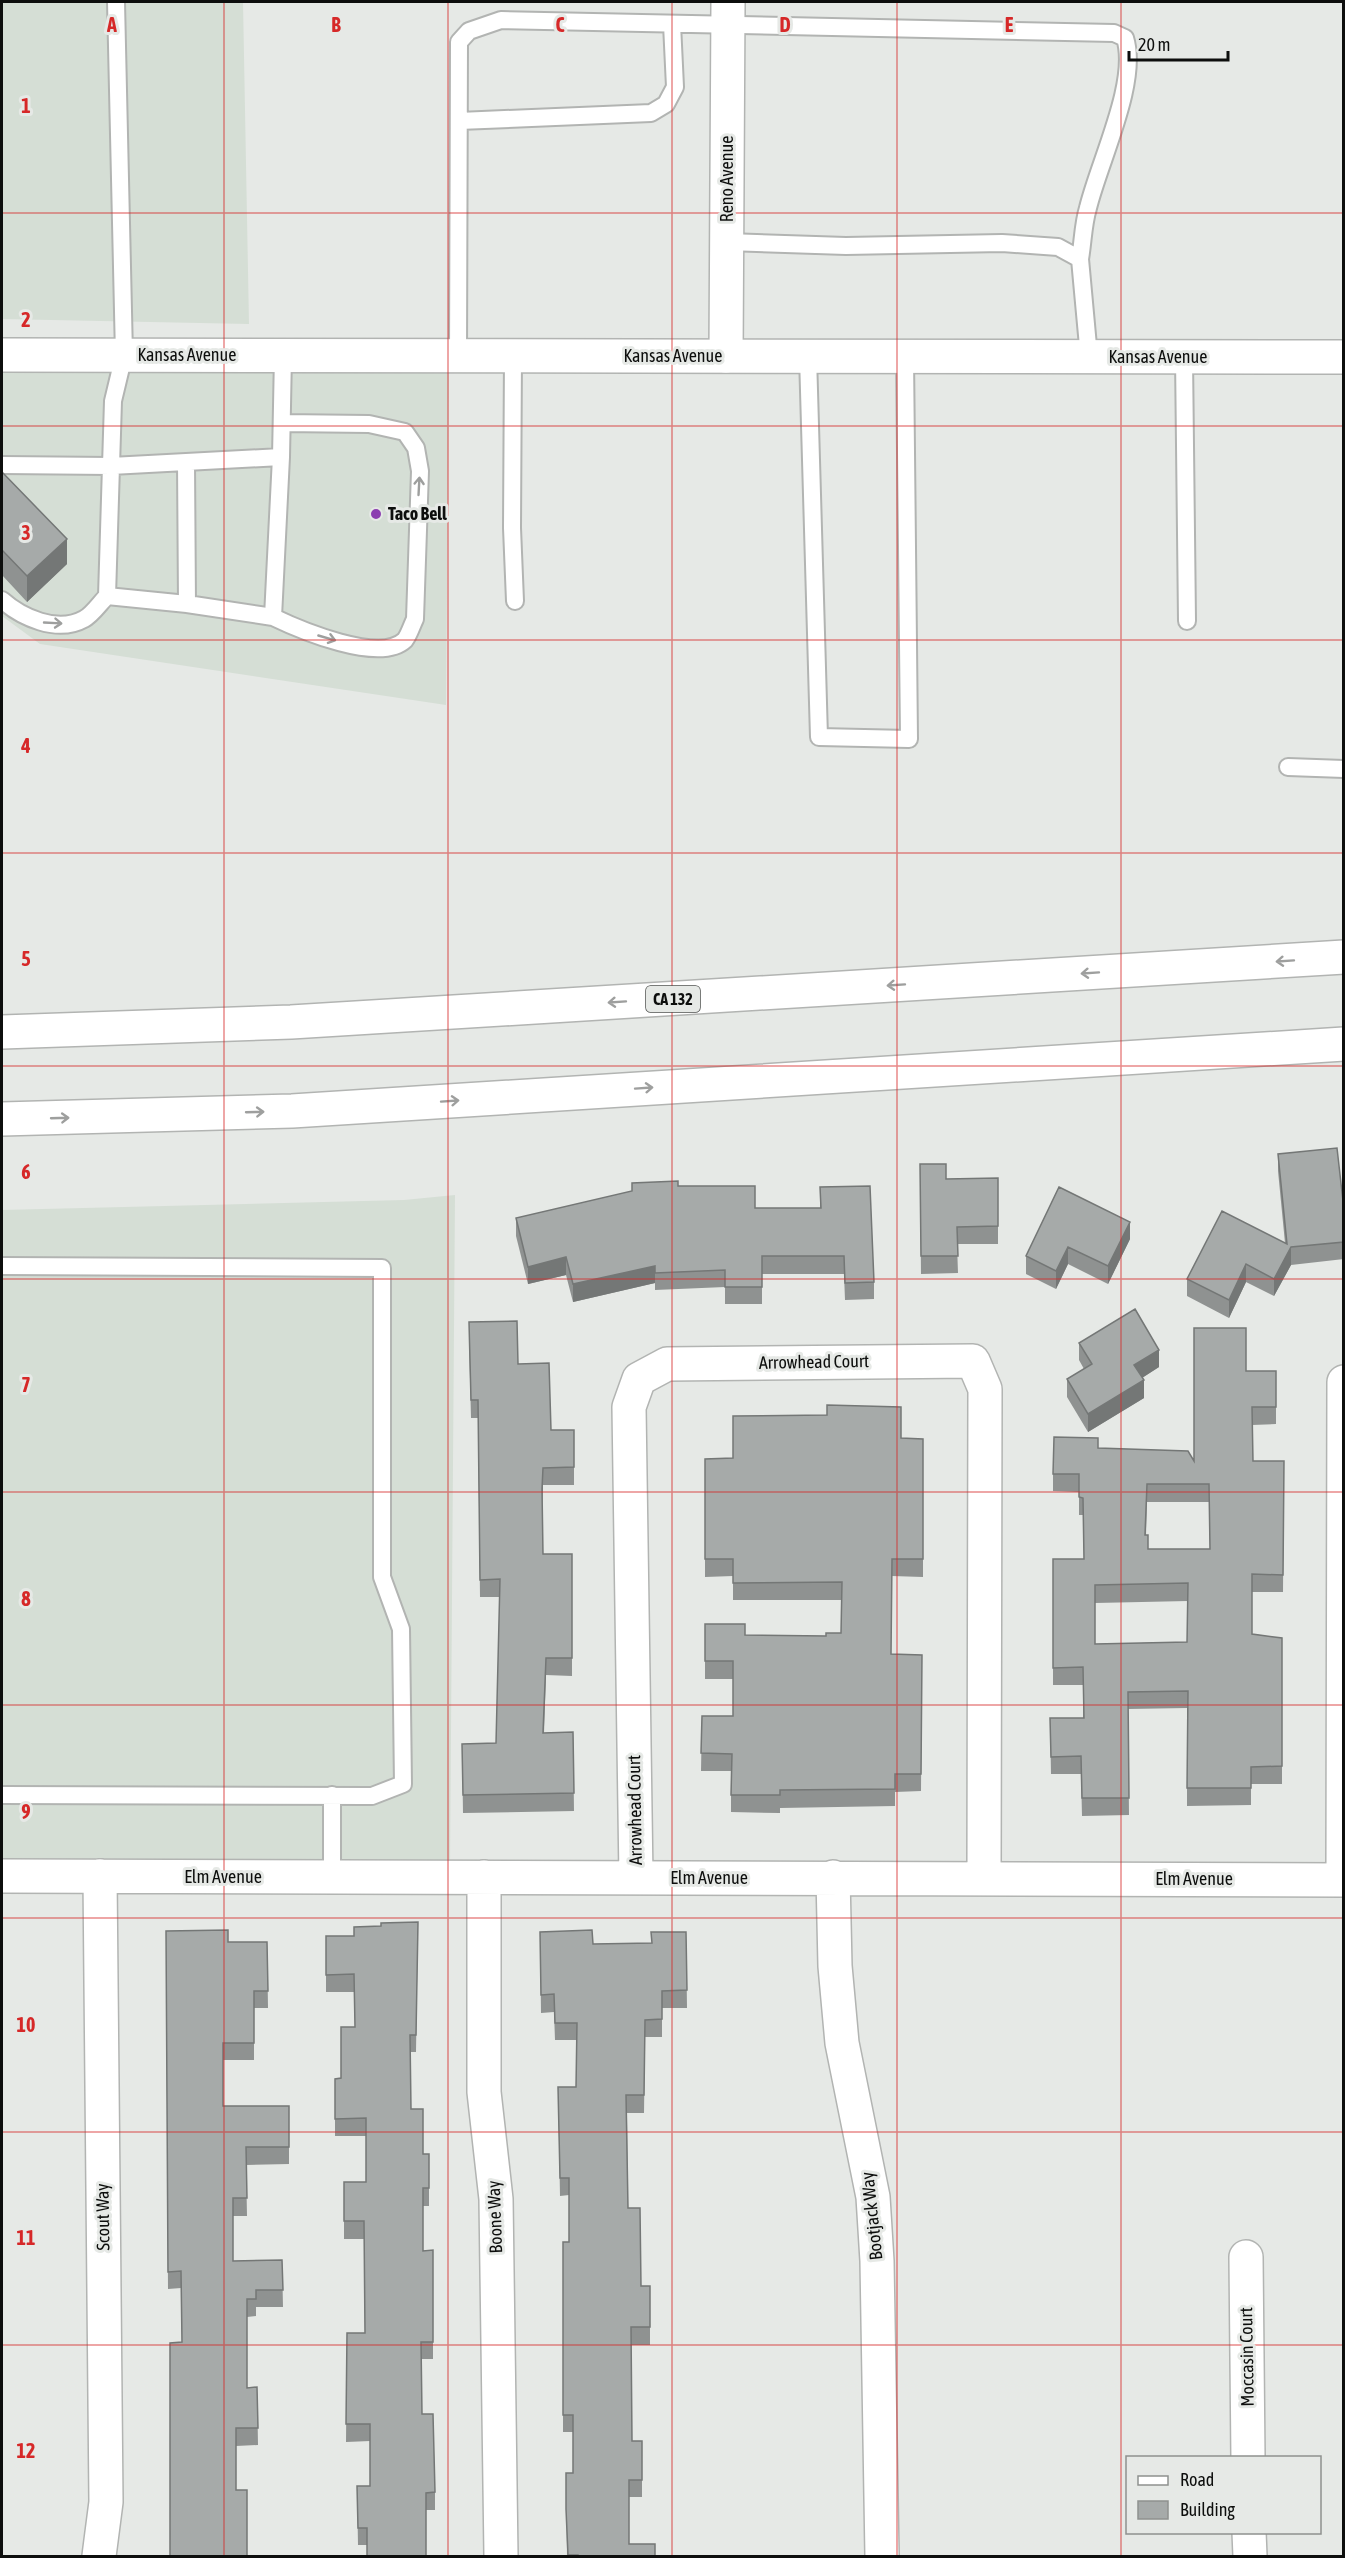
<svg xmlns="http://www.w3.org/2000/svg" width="1345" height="2558" font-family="'Asap Condensed',sans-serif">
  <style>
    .built { fill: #d5ded5 }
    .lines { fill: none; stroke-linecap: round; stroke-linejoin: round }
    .service-casing { stroke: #b2b4b2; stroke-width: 20 }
    .minor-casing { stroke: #b2b4b2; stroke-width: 36 }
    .secondary-casing { stroke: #b2b4b2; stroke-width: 36 }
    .motorway-casing { stroke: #b2b4b2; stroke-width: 36 }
    .service { stroke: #fff; stroke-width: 16 }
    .minor { stroke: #fff; stroke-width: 33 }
    .secondary { stroke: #fff; stroke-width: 33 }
    .motorway { stroke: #fff; stroke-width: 33 }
    .wall { fill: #8f9291; fill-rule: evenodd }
    .shaded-wall { fill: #747776 }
    .building { fill: #a6aaa9; stroke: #747776; stroke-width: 1.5; fill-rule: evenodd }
    .oneway { stroke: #9e9f9e }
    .grid { fill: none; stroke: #d62828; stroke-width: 1.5; stroke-opacity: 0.55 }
    .poi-dot { fill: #8c3fb0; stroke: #e6e9e6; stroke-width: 2 }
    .labels { text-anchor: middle; stroke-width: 6; stroke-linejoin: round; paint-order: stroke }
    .shield { fill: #e6e9e6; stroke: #4e504e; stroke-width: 1.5 }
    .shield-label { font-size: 16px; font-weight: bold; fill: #0d0e0d }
    .street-label { font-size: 18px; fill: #0d0e0d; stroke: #e6e9e6 }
    .poi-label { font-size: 18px; font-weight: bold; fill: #0d0e0d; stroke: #e6e9e6; text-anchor: start }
    .grid-label { font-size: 20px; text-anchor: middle; font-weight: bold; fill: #d62828; stroke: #e6e9e6; stroke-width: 6; stroke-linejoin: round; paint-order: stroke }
  </style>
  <rect width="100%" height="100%" fill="#e6e9e6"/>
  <path class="built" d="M2,2H243L249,324L2,319Z
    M449,366L446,705L40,644L2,616V369Z
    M455,1195L450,1866L2,1864V1210L404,1200Z"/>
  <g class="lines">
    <defs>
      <path id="service" d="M116,2L124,355L113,401L107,596L187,604L273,617L281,457L283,355
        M459,121L651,113L666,104L675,87L672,24
        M727,242L846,246L1002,243L1058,247L1080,259L1089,357
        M458,356L459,42L469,31L501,20L1114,33L1125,38C1139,82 1099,162 1088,208C1083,224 1083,242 1080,259
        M513,356L512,528L515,601
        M808,356L819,737L909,739L905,356
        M1184,357L1187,621
        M186,462L187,604
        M2,465L111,466L281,457
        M2,600C21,617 57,634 84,619C92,615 100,603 107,596
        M273,617C300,630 380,664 405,640C409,635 412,625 415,619L420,471L416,448L405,432L369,424L282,423
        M1288,767L1344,769
        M2,1266L382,1268V1577L401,1629L403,1784L372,1796L2,1795
        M332,1795V1877"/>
      <path id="minor" d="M726,356L728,2
        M2,1876L1344,1880
        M484,1877V2092L496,2199L501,2556
        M833,1877L835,1966L842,2043L873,2197L877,2261L882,2556
        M636,1878L629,1407L639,1379L667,1364L973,1361L985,1389L984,1879
        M1343,1880L1344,1382
        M1246,2257L1248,2458
        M1249,2532L1250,2556
        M99,2556L106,2502L100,1876"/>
      <path id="secondary" d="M2,355L1344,357"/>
      <path id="motorway" d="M2,1032L291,1022L1344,957
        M2,1119L292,1111L1344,1044"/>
    </defs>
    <use href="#service" class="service-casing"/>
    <use href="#minor" class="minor-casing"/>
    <use href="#secondary" class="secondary-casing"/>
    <use href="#motorway" class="motorway-casing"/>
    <use href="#service" class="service"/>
    <use href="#minor" class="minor"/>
    <use href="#secondary" class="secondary"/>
    <use href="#motorway" class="motorway"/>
  </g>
  <path class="wall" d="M2,472L67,564L27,602L2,575Z
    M1278,1154L1344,1210V1259L1291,1265L1274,1296L1246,1282L1229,1318L1187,1296V1279L1285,1243L1278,1171Z
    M920,1164L946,1179L998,1178V1244H957L958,1273L921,1274Z
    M678,1186L755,1208H820V1187L874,1282V1299L845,1300L844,1274H762V1304H725V1287L655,1290V1283L573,1302L566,1275L528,1284L516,1236V1218Z
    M1059,1187L1130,1239L1108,1284L1068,1264L1056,1289L1026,1274V1256Z
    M469,1340L518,1364L551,1430H574V1485H543L542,1503L543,1554H572V1676L546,1675L544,1733L573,1732L574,1811L463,1813L462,1744L496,1743L500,1597H480L478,1418H471Z
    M1079,1343L1159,1367L1142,1378L1144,1398L1088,1432L1067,1397V1379L1084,1369L1079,1360Z
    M1246,1371H1276V1424L1252,1425L1253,1461H1284L1283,1592H1252V1634L1282,1638V1784H1251V1805L1187,1806V1708L1128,1709L1129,1815L1082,1816L1081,1774H1051L1050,1718H1083V1685H1053V1559H1084L1083,1515H1079V1492L1053,1491V1474L1098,1448L1194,1461ZM1147,1502H1209L1210,1549H1148L1146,1535ZM1188,1601L1187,1642L1095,1644V1603Z
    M923,1439V1577L892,1576L891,1654L922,1655L921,1791L895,1792V1806L780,1808V1813L731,1812V1771H701L702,1716H733V1679H705V1624L745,1635L826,1636L841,1633L842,1600H733V1576L705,1577V1459L733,1458Z
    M418,1922L416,2052H410L411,2109L423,2154H429V2206H423V2251L433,2250V2359H421L422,2414L435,2492V2510H426L367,2545H358L357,2486H370V2441L346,2442L347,2333H365L364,2239H344V2182H366V2136H335V2079L341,2078L355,2027L354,1992H326V1936H354L381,1926Z
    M166,1931L228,1942H267L268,2008H254V2060H223V2106H289V2164L246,2165L247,2216H233V2261L282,2260L283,2307H256V2316L247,2317V2388L257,2387L258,2445L236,2446L182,2342L181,2288L168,2289Z
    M540,1932L593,1944L651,1943L686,1932L687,2008H662V2037H645L644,2113H627L628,2208L641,2286H650V2345H631L632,2441H642V2497H629V2544L655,2556H567L566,2473H573V2432H563V2242H569V2195L560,2196L558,2087H576L577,2040H555L554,2012L541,2013Z"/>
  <path class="shaded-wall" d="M67,539V564L27,602V576Z
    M1130,1222V1239L1108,1284V1266Z
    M1068,1247V1264L1056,1289V1271Z
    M1291,1247V1265L1274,1296V1279Z
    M566,1257V1275L528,1284V1267Z
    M1246,1264V1282L1229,1318V1300Z
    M655,1266V1283L573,1302V1284Z
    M1159,1350V1367L1134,1383V1365Z
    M1144,1380V1398L1088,1432V1414Z
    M543,1468V1485L542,1506V1489Z"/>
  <path class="building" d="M2,472L67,539L27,576L2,550Z
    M1337,1148L1344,1210V1242L1291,1247L1274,1279L1246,1264L1229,1300L1187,1279L1222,1211L1287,1244L1278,1154Z
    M920,1164H946V1179L998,1178V1226L957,1227L958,1256H921Z
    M678,1181V1186H755V1208H821L820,1187L870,1186L874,1282L845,1283L844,1256H762V1287H725V1270L655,1273V1266L573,1284L566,1257L528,1267L516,1218L632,1191V1183Z
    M1059,1187L1130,1222L1108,1266L1068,1247L1056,1271L1026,1256Z
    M1135,1309L1159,1350L1134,1365L1144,1380L1088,1414L1067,1379L1092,1364L1079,1343Z
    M517,1321L518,1364L549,1363L551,1430H574V1467L543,1468L542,1489L543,1554H572V1658H546L543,1733L573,1732L574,1793L463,1795L462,1744L496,1743L500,1579L480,1580L478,1400H471L469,1322Z
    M1194,1328H1246V1371H1276V1407H1252L1253,1461H1284L1283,1575L1252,1574V1634L1282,1638V1766L1251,1767V1788H1187L1188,1691L1128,1692L1129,1798H1082L1081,1756L1051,1757L1050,1718H1084L1083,1667L1053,1668V1559H1084L1083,1498L1079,1497V1474H1053L1054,1437L1098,1438V1448L1188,1451L1194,1461ZM1147,1484H1209L1210,1549H1148V1535H1145ZM1188,1583L1187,1642L1095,1644V1585Z
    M827,1405L901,1407V1438L923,1439V1559H892L891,1654L922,1655L921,1774H895V1789L780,1790V1795H731L732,1754L701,1753L702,1716H733V1661H705V1624H745V1635L826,1636V1633H841L842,1582L733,1583V1559H705V1459L733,1458V1416L827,1415Z
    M418,1922L416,2035H410L411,2109H423V2154H429V2188H423V2251L433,2250V2342H421L422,2414H433L435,2492L426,2493V2556H367V2528H358L357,2486H370V2424H346L347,2333H365L364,2221H344V2182H366V2118L335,2119V2079L341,2078V2027H355L354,1974L326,1975V1936H354V1927L381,1926V1923Z
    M228,1930V1942H267L268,1991H254V2043H223V2106H289V2147H246L247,2198H233V2261L282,2260L283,2290H256V2299H247V2388L257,2387L258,2428H236V2490H247V2556H170V2343L182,2342L181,2271L168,2272L166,1931Z
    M592,1930L593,1944L652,1943L651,1932H686L687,1990L662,1991V2019L645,2020L644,2095H626L628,2208H640L641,2286H650V2327H631L632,2441H642V2480H629V2544H655V2556H578V2555H568L566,2509V2473H573V2415H563V2242H569V2178H560L558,2087H576L577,2023H555L554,1994L541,1995L540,1932Z"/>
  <defs><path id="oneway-shaft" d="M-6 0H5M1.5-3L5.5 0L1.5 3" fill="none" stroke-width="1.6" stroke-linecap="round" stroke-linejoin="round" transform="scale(1.5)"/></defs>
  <g class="oneway">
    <use href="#oneway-shaft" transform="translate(419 486) rotate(-87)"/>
    <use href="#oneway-shaft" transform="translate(53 623) rotate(3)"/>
    <use href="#oneway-shaft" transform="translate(327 638) rotate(16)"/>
    <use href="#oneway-shaft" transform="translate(1285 961) rotate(176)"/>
    <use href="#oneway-shaft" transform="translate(1090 973) rotate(176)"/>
    <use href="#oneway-shaft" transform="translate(896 985) rotate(176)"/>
    <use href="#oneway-shaft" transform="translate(617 1002) rotate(176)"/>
    <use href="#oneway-shaft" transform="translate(644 1088) rotate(-4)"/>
    <use href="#oneway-shaft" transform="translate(450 1101) rotate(-4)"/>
    <use href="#oneway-shaft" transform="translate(255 1112) rotate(-2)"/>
    <use href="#oneway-shaft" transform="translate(60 1118) rotate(-2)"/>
  </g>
  <path class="grid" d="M224,2V2556M448,2V2556M672,2V2556M897,2V2556M1121,2V2556M2,213H1344M2,426H1344M2,640H1344M2,853H1344M2,1066H1344M2,1279H1344M2,1492H1344M2,1705H1344M2,1918H1344M2,2132H1344M2,2345H1344"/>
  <circle class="poi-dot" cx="376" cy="514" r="6"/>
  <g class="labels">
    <rect class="shield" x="646" y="986" width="54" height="26" rx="4.5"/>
    <g class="shield-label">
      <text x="673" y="1005">CA 132</text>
    </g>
    <g class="street-label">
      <text transform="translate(727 179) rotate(-90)" y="6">Reno Avenue</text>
      <text x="187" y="361">Kansas Avenue</text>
      <text x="673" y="362">Kansas Avenue</text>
      <text x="1158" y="363">Kansas Avenue</text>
      <text transform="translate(814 1362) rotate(-1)" y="6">Arrowhead Court</text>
      <text transform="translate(635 1810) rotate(-91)" y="6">Arrowhead Court</text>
      <text x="223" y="1883">Elm Avenue</text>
      <text x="709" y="1884">Elm Avenue</text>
      <text x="1194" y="1885">Elm Avenue</text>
      <text transform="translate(872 2216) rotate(-96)" y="6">Bootjack Way</text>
      <text transform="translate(103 2217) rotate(-91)" y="6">Scout Way</text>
      <text transform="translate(495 2217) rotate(-92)" y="6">Boone Way</text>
      <text transform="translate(1247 2357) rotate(-91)" y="6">Moccasin Court</text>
    </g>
    <g class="poi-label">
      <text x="388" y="520">Taco Bell</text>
    </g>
  </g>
  <g class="grid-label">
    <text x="112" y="32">A</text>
    <text x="336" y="32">B</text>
    <text x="560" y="32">C</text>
    <text x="785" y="32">D</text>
    <text x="1009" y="32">E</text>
    <text x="26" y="113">1</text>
    <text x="26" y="327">2</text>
    <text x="26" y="540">3</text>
    <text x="26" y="753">4</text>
    <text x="26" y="966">5</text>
    <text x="26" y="1179">6</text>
    <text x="26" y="1392">7</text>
    <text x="26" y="1606">8</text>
    <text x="26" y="1819">9</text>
    <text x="26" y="2032">10</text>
    <text x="26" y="2245">11</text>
    <text x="26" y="2458">12</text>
  </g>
  <rect width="1345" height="2558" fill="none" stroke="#0d0e0d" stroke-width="6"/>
  <rect x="1126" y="2456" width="195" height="78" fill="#e6e9e6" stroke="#8f918f" stroke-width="1.5"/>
  <rect x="1138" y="2476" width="30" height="9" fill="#ffffff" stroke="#8f918f" stroke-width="1.5"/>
  <text x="1180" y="2486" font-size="18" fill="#0d0e0d">Road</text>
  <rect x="1138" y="2501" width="30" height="18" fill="#a6aaa9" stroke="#8f918f" stroke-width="1.5"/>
  <text x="1180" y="2516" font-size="18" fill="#0d0e0d">Building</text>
  <path d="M1129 51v9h99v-9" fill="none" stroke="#0d0e0d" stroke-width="3"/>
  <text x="1138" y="51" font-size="18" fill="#0d0e0d" stroke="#e6e9e6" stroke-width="4.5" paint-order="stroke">20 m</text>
</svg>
